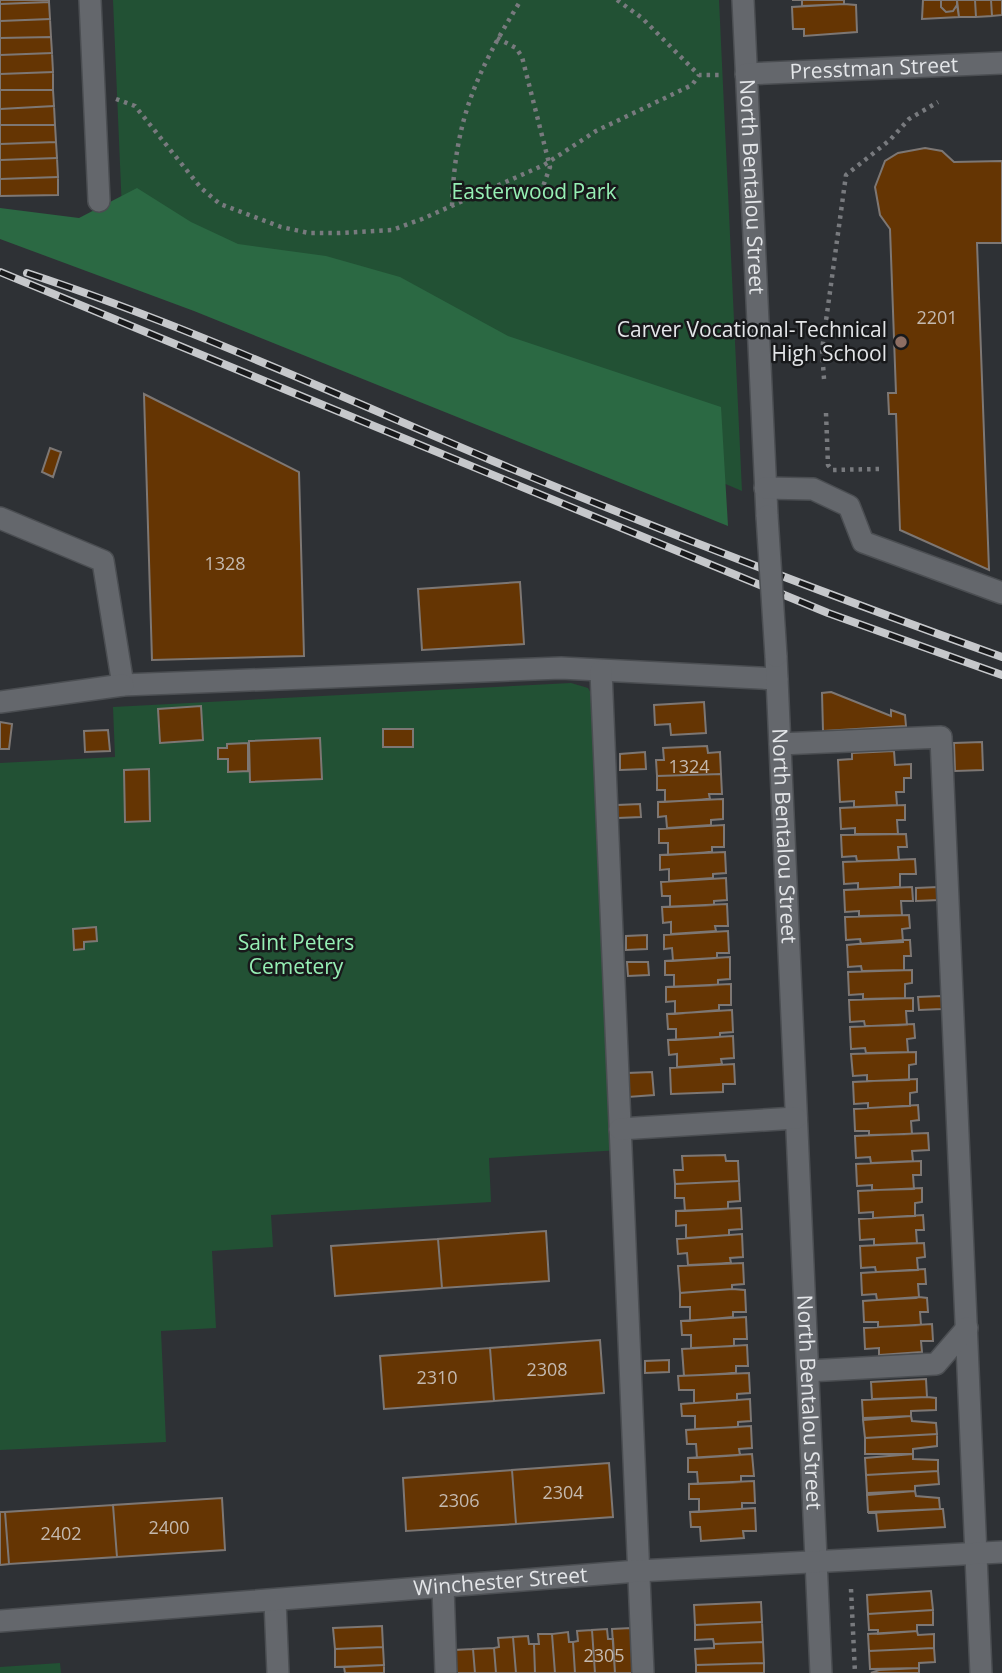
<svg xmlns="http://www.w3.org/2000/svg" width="1002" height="1673" font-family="'Open Sans',sans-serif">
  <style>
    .green { fill: #225134 }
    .forest { fill: #2b6943 }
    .building { fill: #653503; stroke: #7d7774; stroke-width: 2 }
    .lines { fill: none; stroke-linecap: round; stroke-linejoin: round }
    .minor-casing { stroke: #4b4e52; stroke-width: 24 }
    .path { stroke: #787a7e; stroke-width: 4.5; stroke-dasharray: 3.5 5; stroke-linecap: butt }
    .minor { stroke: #64676c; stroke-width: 21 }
    .rail-casing { stroke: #c6c8cb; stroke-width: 8 }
    .rail { stroke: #18191b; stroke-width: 5; stroke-dasharray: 16; stroke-linecap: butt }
    .minor-bridge-casing { stroke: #4b4e52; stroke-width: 24; stroke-linecap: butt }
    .minor-bridge { stroke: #64676c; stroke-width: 21 }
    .education-dot { fill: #8d6e63; stroke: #18191b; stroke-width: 2.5 }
    .labels { text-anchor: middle; stroke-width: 5; stroke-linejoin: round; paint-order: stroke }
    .number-label { font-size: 18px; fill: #c4b9af }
    .street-label { font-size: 21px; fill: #e3e5e8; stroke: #18191b }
    .park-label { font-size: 21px; fill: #96efb4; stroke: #18191b }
    .poi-label { font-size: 21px; fill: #e3e5e8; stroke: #18191b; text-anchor: end }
  </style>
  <rect width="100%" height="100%" fill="#2e3135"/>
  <path class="green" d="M113,0H719L742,491L441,363L124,258Z
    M571,683L588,688L594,699L621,1150L489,1158L491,1202L271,1215L273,1247L212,1251L216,1328L161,1331L166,1442L0,1450V763L115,757L113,707Z
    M60,1663L61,1673H0V1667Z"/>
  <path class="forest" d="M137,188L191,222L238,244L326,256L400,277L508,336L721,407L728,526L194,311L0,239V208L79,218Z"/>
  <path class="building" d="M0,0H49V2L0,4Z
    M792,0H844V4L802,6V0Z
    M923,0H941V7L946,12L953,11L957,5L959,17L922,19Z
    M941,0H957V5L953,11L946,12L941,7Z
    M957,0H975L976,17H959Z
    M975,0H991L992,16L976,17Z
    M991,0H1002V15L992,16Z
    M49,2L50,19L0,21V4Z
    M844,4L856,5L857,32L804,36V29H793L792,7Z
    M50,19L51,37L0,38V21Z
    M51,37L52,53L0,55V38Z
    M52,53L53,72L0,74V55Z
    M53,72V90H0V74Z
    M0,90H53L54,106L0,109Z
    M54,106L55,125H0V109Z
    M0,125H55L56,142L0,144Z
    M56,142L57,158L0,160V144Z
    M925,148L942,151L954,162L1002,161V243H977L989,570L900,530L896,414H889L888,393H896L890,229L880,215L875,187L885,161L898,153Z
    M57,158L58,177L0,179V160Z
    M58,177V195L0,196V179Z
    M144,394L299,472L304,656L152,660Z
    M50,448L61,452L53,477L42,472Z
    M520,582L524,644L422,650L418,589Z
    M831,692L891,716V710L905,715L906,726L823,731L822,693Z
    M704,702L706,733L671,735L670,724L655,725L654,705Z
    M201,706L203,740L160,743L158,709Z
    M0,722L12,724L9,749H0Z
    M383,729H413V747H383Z
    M108,730L110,751L85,752L84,731Z
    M320,738L322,779L250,782L249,741Z
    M982,742L983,770L955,771L954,743Z
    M248,743V771L228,772V759H218V748H227V744Z
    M707,746L708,753L720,752L721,774L657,776L656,760H664L663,748Z
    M894,751L895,765L911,764V778H904V792H896L897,805L854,807V801L840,802L838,760L852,759V753Z
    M645,752L646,769L620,770V754Z
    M149,769L150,821L125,822L124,770Z
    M721,774L722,794H709L710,799L665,802V790H657V776Z
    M723,799V819L711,820V825L667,828L666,816L658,817V802Z
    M640,804L641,817L618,818L617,805Z
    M905,805V820H897L898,834H855V828L841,829L840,808Z
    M724,825V847H712V852L668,855V843H659V829Z
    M906,834L907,847H898L899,860L857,861L856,856L842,857L841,835Z
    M725,852L726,873L713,874V878L669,881V869L660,870V855Z
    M915,859L916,874H900V887L858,889V883L844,884L843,862Z
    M726,878L727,900L714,901V905L670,907V896H662L661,882Z
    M912,887L913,901H901L902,915L859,916V911L845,912L844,890Z
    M938,887L939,900L916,901V888Z
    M727,904L728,926H715L716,931L671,934V922L663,923L662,907Z
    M909,915L910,928L902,929L903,942L861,944L860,939L846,940L845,917Z
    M96,927L97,941L84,942V949L74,950L73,929Z
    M728,931L729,953H717V958L673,961L672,948L664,949V935Z
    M647,935V949L626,950V936Z
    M903,940H910L911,956H904V970L862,971L861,966L848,967L847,945Z
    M730,957V979L718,980V985L674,987V975H665V961Z
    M627,962H648L649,975L628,976Z
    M912,970V983L905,984V998L863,999V994L849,995L848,972Z
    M731,984V1005H719V1010L675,1014V1001L666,1002V987Z
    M942,996V1009L919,1010L918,997Z
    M913,998V1011H906L907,1025L865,1026L864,1021L850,1022L849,1000Z
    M732,1010L733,1032L720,1033V1037L676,1040V1029H668L667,1014Z
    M914,1024L915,1038L907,1039L908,1052L866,1053L865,1048L851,1049L850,1027Z
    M733,1036L734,1058L721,1059L722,1064L677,1067V1054L669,1055L668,1040Z
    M916,1052V1064L909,1065V1080L867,1081V1075L853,1076L851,1054Z
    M734,1064L735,1084H723V1092L671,1094L670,1068Z
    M652,1072L654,1095L628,1097L627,1073Z
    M917,1079V1092L910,1093V1106L868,1108V1103L854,1104L853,1082Z
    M918,1105L919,1120L911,1121L912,1134L869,1135V1131H855L854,1109Z
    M928,1133L929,1150L912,1151L913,1161L871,1163L870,1157L856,1158L855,1136Z
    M725,1155L726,1161H738L739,1181L675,1184L674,1170H683L682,1156Z
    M921,1161V1175H913L914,1189L872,1190V1185L857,1186L856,1164Z
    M739,1181L740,1201L728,1202V1209L685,1211L684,1198H675V1184Z
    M922,1188V1202L915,1203V1216L873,1218V1212L859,1213L858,1191Z
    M741,1208L742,1229L729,1230V1235L686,1238V1225L676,1226V1211Z
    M923,1215L924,1230H916L917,1243L874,1245V1239L860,1240L859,1219Z
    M546,1231L549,1281L442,1288L438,1239Z
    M742,1234L743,1257L730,1258L731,1263L688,1265L687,1253L678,1254L677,1239Z
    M438,1239L442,1288L335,1296L331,1246Z
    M924,1243L925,1257L917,1258L918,1270L876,1272L875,1267L861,1268L860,1246Z
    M743,1263L744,1284L732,1285V1289L680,1293L678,1266Z
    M925,1269L926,1284H918L919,1297L916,1298L877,1300L876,1294L862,1295L861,1273Z
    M732,1289L745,1290L746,1312H733V1317L690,1321V1307H680V1293Z
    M919,1297L927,1298L928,1312H920L921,1325L878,1327V1322H864L863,1301Z
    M746,1317L747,1339H734V1346L691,1348V1335H682L681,1321Z
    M932,1324L933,1341H921L922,1352L879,1355V1348L865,1349L864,1328Z
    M600,1340L604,1393L494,1401L490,1348Z
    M747,1345L748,1366H736V1373L684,1376L682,1349Z
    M490,1348L494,1401L384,1409L380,1356Z
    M669,1360V1372L645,1373V1361Z
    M749,1373L750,1393L737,1394V1400L694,1403V1390H679L678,1376Z
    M926,1379L927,1397L872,1399L871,1382Z
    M927,1397L936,1398V1410L911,1411V1416L863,1418L862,1400Z
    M750,1399L751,1421L738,1422V1427L695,1429V1416H682L681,1404Z
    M911,1416L912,1421L936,1423L937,1434L865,1438L863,1420Z
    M751,1426L752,1448L739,1449L740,1455L697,1458L696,1444H687L686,1430Z
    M937,1434V1446L913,1449V1454H865V1438Z
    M752,1454L754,1476H741V1482L698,1484L697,1472H688V1458Z
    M913,1454V1459L938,1460V1471L866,1475L865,1458Z
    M609,1463L613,1517L516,1524L512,1470Z
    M512,1470L516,1524L406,1531L403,1478Z
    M938,1471L939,1484L915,1486V1491L867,1493L866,1475Z
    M754,1481L755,1503H742V1509L699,1512V1499H689V1484Z
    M915,1491L916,1496L939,1498L940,1509L868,1512L867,1495Z
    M222,1498L225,1550L117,1557L113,1505Z
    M113,1505L117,1557L9,1564L5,1512Z
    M755,1508L756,1531H743L744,1538L701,1541L700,1527H691L690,1512Z
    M940,1509H943L945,1527L878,1531L876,1512L868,1513Z
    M0,1512H5L9,1564L0,1565Z
    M931,1591L933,1610L868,1614L867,1595Z
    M761,1602L762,1622L695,1625L694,1605Z
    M933,1610V1625H917V1631L878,1634V1630H869L868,1614Z
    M762,1622L763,1642L714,1644L713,1639L695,1640V1625Z
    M382,1626L383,1647L335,1649L333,1628Z
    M631,1628L634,1673H615L612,1629Z
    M607,1629L608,1639H613L615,1673H595L592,1630Z
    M592,1630L595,1673H575L573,1642L578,1641L577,1631Z
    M917,1631L918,1635L934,1634V1648L869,1651L868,1634Z
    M568,1632L569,1642H573L575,1673H555L552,1634Z
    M538,1634H552L555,1673H535L534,1644H539Z
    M528,1636L529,1644H534L535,1673H516L513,1637Z
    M513,1637L516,1673H496L494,1648L499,1647L498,1638Z
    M763,1642L764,1663L696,1665L695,1649L714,1648V1644Z
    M383,1647L384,1665L335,1667V1649Z
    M494,1648L496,1673H475L473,1649Z
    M934,1648L935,1662L919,1663V1668L870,1669L869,1651Z
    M473,1649L475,1673H455L454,1650Z
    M764,1663V1673H696V1665Z
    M384,1665V1673H345L344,1667Z
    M919,1668V1673H871L879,1670Z"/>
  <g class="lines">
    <defs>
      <g id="minor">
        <path d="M90,0L99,201"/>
        <path id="s1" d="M743,0L767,516"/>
        <path id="s2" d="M746,74L1002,63"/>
        <path d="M765,488L813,489L849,506L863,542L1002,593"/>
        <path d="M0,518L103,561L123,685L561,668L777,679"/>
        <path id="s3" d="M776,656L821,1673"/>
        <path d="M601,671L643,1673"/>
        <path d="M0,702L123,685"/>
        <path d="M780,744L941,737L981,1673"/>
        <path d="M620,1129L796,1118"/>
        <path d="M808,1371L936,1364L967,1328"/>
        <path d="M443,1587L446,1673"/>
        <path d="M275,1601L278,1673"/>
        <path id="s4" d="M0,1621L638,1571L1002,1552"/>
      </g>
    </defs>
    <use href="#minor" class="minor-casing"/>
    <path class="path" d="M617,0L642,18L699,75H720
      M497,38L516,48L522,57L550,167L540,195
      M116,99L135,106L201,188L220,204L281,227L309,233H339L392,230L422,219L544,165L596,131L692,85L699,75
      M452,206C455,119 476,73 521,0
      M824,379L822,350L846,175L890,140L909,119L938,102
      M826,413L828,465L832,470L879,469
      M851,1589L855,1673"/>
    <use href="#minor" class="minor"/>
    <defs>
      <path id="rail" d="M0,272L828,613L1002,675
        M27,273C186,325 339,396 493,461C661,531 831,596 1002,657"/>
    </defs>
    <use href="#rail" class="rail-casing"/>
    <use href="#rail" class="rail"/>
    <defs>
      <path id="minor-bridge" d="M767,516L776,656"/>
    </defs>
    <use href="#minor-bridge" class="minor-bridge-casing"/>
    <use href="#minor-bridge" class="minor-bridge"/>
  </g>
  <circle class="education-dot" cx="901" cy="342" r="7"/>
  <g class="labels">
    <g class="number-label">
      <text x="937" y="324">2201</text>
      <text x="225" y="570">1328</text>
      <text x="689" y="773">1324</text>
      <text x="547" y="1376">2308</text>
      <text x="437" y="1384">2310</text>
      <text x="563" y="1499">2304</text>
      <text x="459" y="1507">2306</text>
      <text x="169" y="1534">2400</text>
      <text x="61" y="1540">2402</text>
      <text x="604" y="1662">2305</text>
    </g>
    <g class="street-label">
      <text dy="7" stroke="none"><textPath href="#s2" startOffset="128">Presstman Street</textPath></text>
      <text dy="7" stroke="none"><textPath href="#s1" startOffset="187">North Bentalou Street</textPath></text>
      <text dy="7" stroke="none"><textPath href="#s3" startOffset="180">North Bentalou Street</textPath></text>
      <text dy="7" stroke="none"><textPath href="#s3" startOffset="747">North Bentalou Street</textPath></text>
      <text dy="7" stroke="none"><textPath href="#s4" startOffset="502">Winchester Street</textPath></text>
    </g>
    <g class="park-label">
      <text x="534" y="199">Easterwood Park</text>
      <text x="296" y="950">Saint Peters<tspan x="296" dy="24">Cemetery</tspan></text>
    </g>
    <g class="poi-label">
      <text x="887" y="337">Carver Vocational-Technical<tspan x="887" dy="24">High School</tspan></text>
    </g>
  </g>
</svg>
